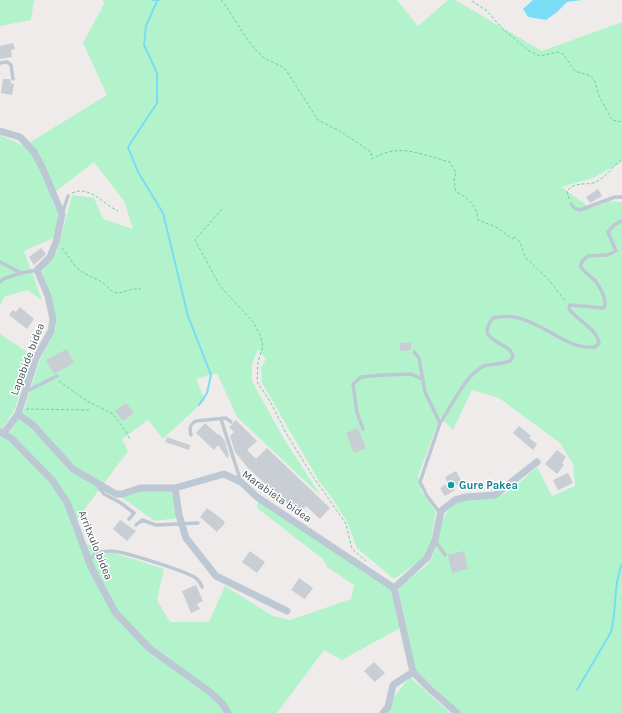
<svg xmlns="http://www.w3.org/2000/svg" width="622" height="713" font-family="Karla,sans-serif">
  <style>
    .green { fill: #b2f3cb }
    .water { fill: #7adcf5 }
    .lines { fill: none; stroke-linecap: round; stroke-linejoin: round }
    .stream { stroke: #7adcf5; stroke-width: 2 }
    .building { fill: #c9cdd4 }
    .path { stroke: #67d49e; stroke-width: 1; stroke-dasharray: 3 2; stroke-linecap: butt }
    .service { stroke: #bcc8d3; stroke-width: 3.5 }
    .minor { stroke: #bcc8d3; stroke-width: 7 }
    .culture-dot { fill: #0f9aa8; stroke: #fff; stroke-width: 1.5 }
    .labels { text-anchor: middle; stroke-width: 3; stroke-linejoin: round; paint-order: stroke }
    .street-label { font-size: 11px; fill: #424f5a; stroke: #fff }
    .culture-label { font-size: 11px; font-weight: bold; fill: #0d838f; stroke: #fff; text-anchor: start }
  </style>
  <rect width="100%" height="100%" fill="#efebeb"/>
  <path class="green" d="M0,0H34L31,20L0,26Z
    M103,0H397L418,26L448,0H455L542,51L622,22V162L593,178L561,187L591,208L610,201L622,202V713H460L416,670L398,590C406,577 425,571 431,559C442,539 436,517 456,503C466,496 481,500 492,498C509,495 524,478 537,467L552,496L575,486L573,464L560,443L499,398L472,390L453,430L440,417L418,476L421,491L436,512L431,539L424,558L394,579L357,548L347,522L332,498L319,481L262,383L261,368L266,359L258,349L252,364V381L284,439L321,496L237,417L217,373L196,379L205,400L163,439L148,420L122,439L128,451L72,526L79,542L164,569L157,600L170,622H209L225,586L273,616L290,620L351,599L354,585L327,567L323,559L257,508L258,501L391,590L400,628L342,660L324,650L277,713H0V436L6,438L23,412L40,360L56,328L50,294L42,271L57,251L72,195L94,198L103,219L133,229L124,201L94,162L50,196L59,216L53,238L24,251L42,300L27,290L4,297L0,306V135L24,146L107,95L83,43L104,4Z
    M0,334L33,356L14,411L2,429L0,428Z
    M142,490L172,491L177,518L155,521L121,497Z
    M410,677L450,713H388L392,699Z"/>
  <path class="water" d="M533,0H582L567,2L557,12L546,20L528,17L523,9Z"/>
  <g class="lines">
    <path class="stream" d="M152,0H159
      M157,1L146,26L144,45L157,73V103L128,147L138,172L163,213L188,316L211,375L207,393L199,405
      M577,690L611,632C617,609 613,586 622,564"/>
  </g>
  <path class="building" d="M13,43L15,49L11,50L12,57L0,59V46Z
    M3,79H10L11,83L14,84L12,95L1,93Z
    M598,189L602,196L590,203L586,197Z
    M41,248L46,254L34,265L29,257Z
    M20,307L34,319L27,329L9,315L13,310L16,312Z
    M411,342V350L400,351V343Z
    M67,349L74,363L54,374L46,360Z
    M126,403L134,413L123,421L115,411Z
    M236,420L257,441L247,450L256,459L267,448L330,508L320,519L306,506L299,514L248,468L235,452L230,436L234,432L229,427Z
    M205,423L218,435L219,434L225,441L229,456L227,458L218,445L214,450L196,433Z
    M519,426L531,436L529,438L537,444L533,450L513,433Z
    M358,428L366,448L354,453L346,433Z
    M167,437L190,445L189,450L165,442Z
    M557,450L566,457L562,463L564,465L557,474L545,464Z
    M456,471L462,482L453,487L455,490L445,496L440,488L448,483L445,477Z
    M568,473L573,483L558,490L553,480Z
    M207,508L223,520L225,523L217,532L200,517Z
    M120,520L136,531L127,541L113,529Z
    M250,551L265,562L257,573L242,562Z
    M464,551L468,569L452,573L448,555Z
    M299,578L313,588L305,599L291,590Z
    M196,585L203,601L197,604L200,609L191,613L182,591Z
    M374,662L385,673L375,682L364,671Z"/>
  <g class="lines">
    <path class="path" d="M221,0C236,18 244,40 262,56C268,62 279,63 286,70L318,120L340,131L371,152L372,159C400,142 421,155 450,162L456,173L454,180L456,192C469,198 477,206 478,220L496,227L513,239L514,236L520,242L525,257L549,280L566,302
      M472,1L486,10L503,29L529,51L540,56L558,52L563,54L575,71L591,76L595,82L599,96L612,120L622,122
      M72,193C90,185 103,204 118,211
      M569,199L567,191C574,182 583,185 593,183C604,180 613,166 622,159
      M222,209L195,240L220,286L253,322L260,335L263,346L258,362L257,382L271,403L286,433L310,472L346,524L352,549L366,561
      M62,248L76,267L82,272L102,282L113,292L119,293L133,289H141
      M59,381L87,401L113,414L125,430L130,440
      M26,409L90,410"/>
    <path class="service" d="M0,63L7,62L11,65L13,79
      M571,204L574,208L580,210L615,197H622
      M63,211L68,196
      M0,262L21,273L37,270
      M0,282L3,279L21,273
      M414,352L419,358L425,392L440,423L420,482L427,496L440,513
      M27,391L57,376
      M221,419L241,482
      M440,423C452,406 465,375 484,366C493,363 503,365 511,360L513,355C507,340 474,342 493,318C536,308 559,351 595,347L599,343C596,328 578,321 569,309L570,305L604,308C608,300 598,282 591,277C581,268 575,266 588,256L607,255L616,251L608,232L614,225L622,221
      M363,429L357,413L353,384L361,377L384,375L411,374L422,379
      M191,435C189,428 190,424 196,421L226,418L231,422
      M97,485L104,494L121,503L134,513L129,519
      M136,525L142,520L156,525L198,523
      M435,541L445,555
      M88,560C95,554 101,551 111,551C122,551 190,572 197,579C199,581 201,584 202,587"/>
    <path class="minor" d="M0,131L20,137L34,152L43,169L62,214L56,242L50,257L37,270L48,296L53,319L51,331L36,358L18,414L4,433
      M18,414L33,425L73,469L116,494H122L140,488H175L224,474L241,482L257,497L394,588L413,672L431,690L457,713
      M0,432L11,438L52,480L67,502L91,567L115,612L149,648L210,692L222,703L228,713
      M175,488L179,515L186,538L216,576L287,611
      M394,588L427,558L435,540L441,511L455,500L466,497L495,495L537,462
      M383,713L388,707L393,685L413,672"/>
  </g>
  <circle class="culture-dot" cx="451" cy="485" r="4"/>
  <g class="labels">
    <g class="street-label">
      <text transform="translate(27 359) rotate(-69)" y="4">Lapabide bidea</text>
      <text transform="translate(277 496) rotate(35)" y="4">Marabieta bidea</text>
      <text transform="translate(96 545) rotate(68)" y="4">Arritxulo bidea</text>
    </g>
    <g class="culture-label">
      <text x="459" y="489">Gure Pakea</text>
    </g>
  </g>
</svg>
